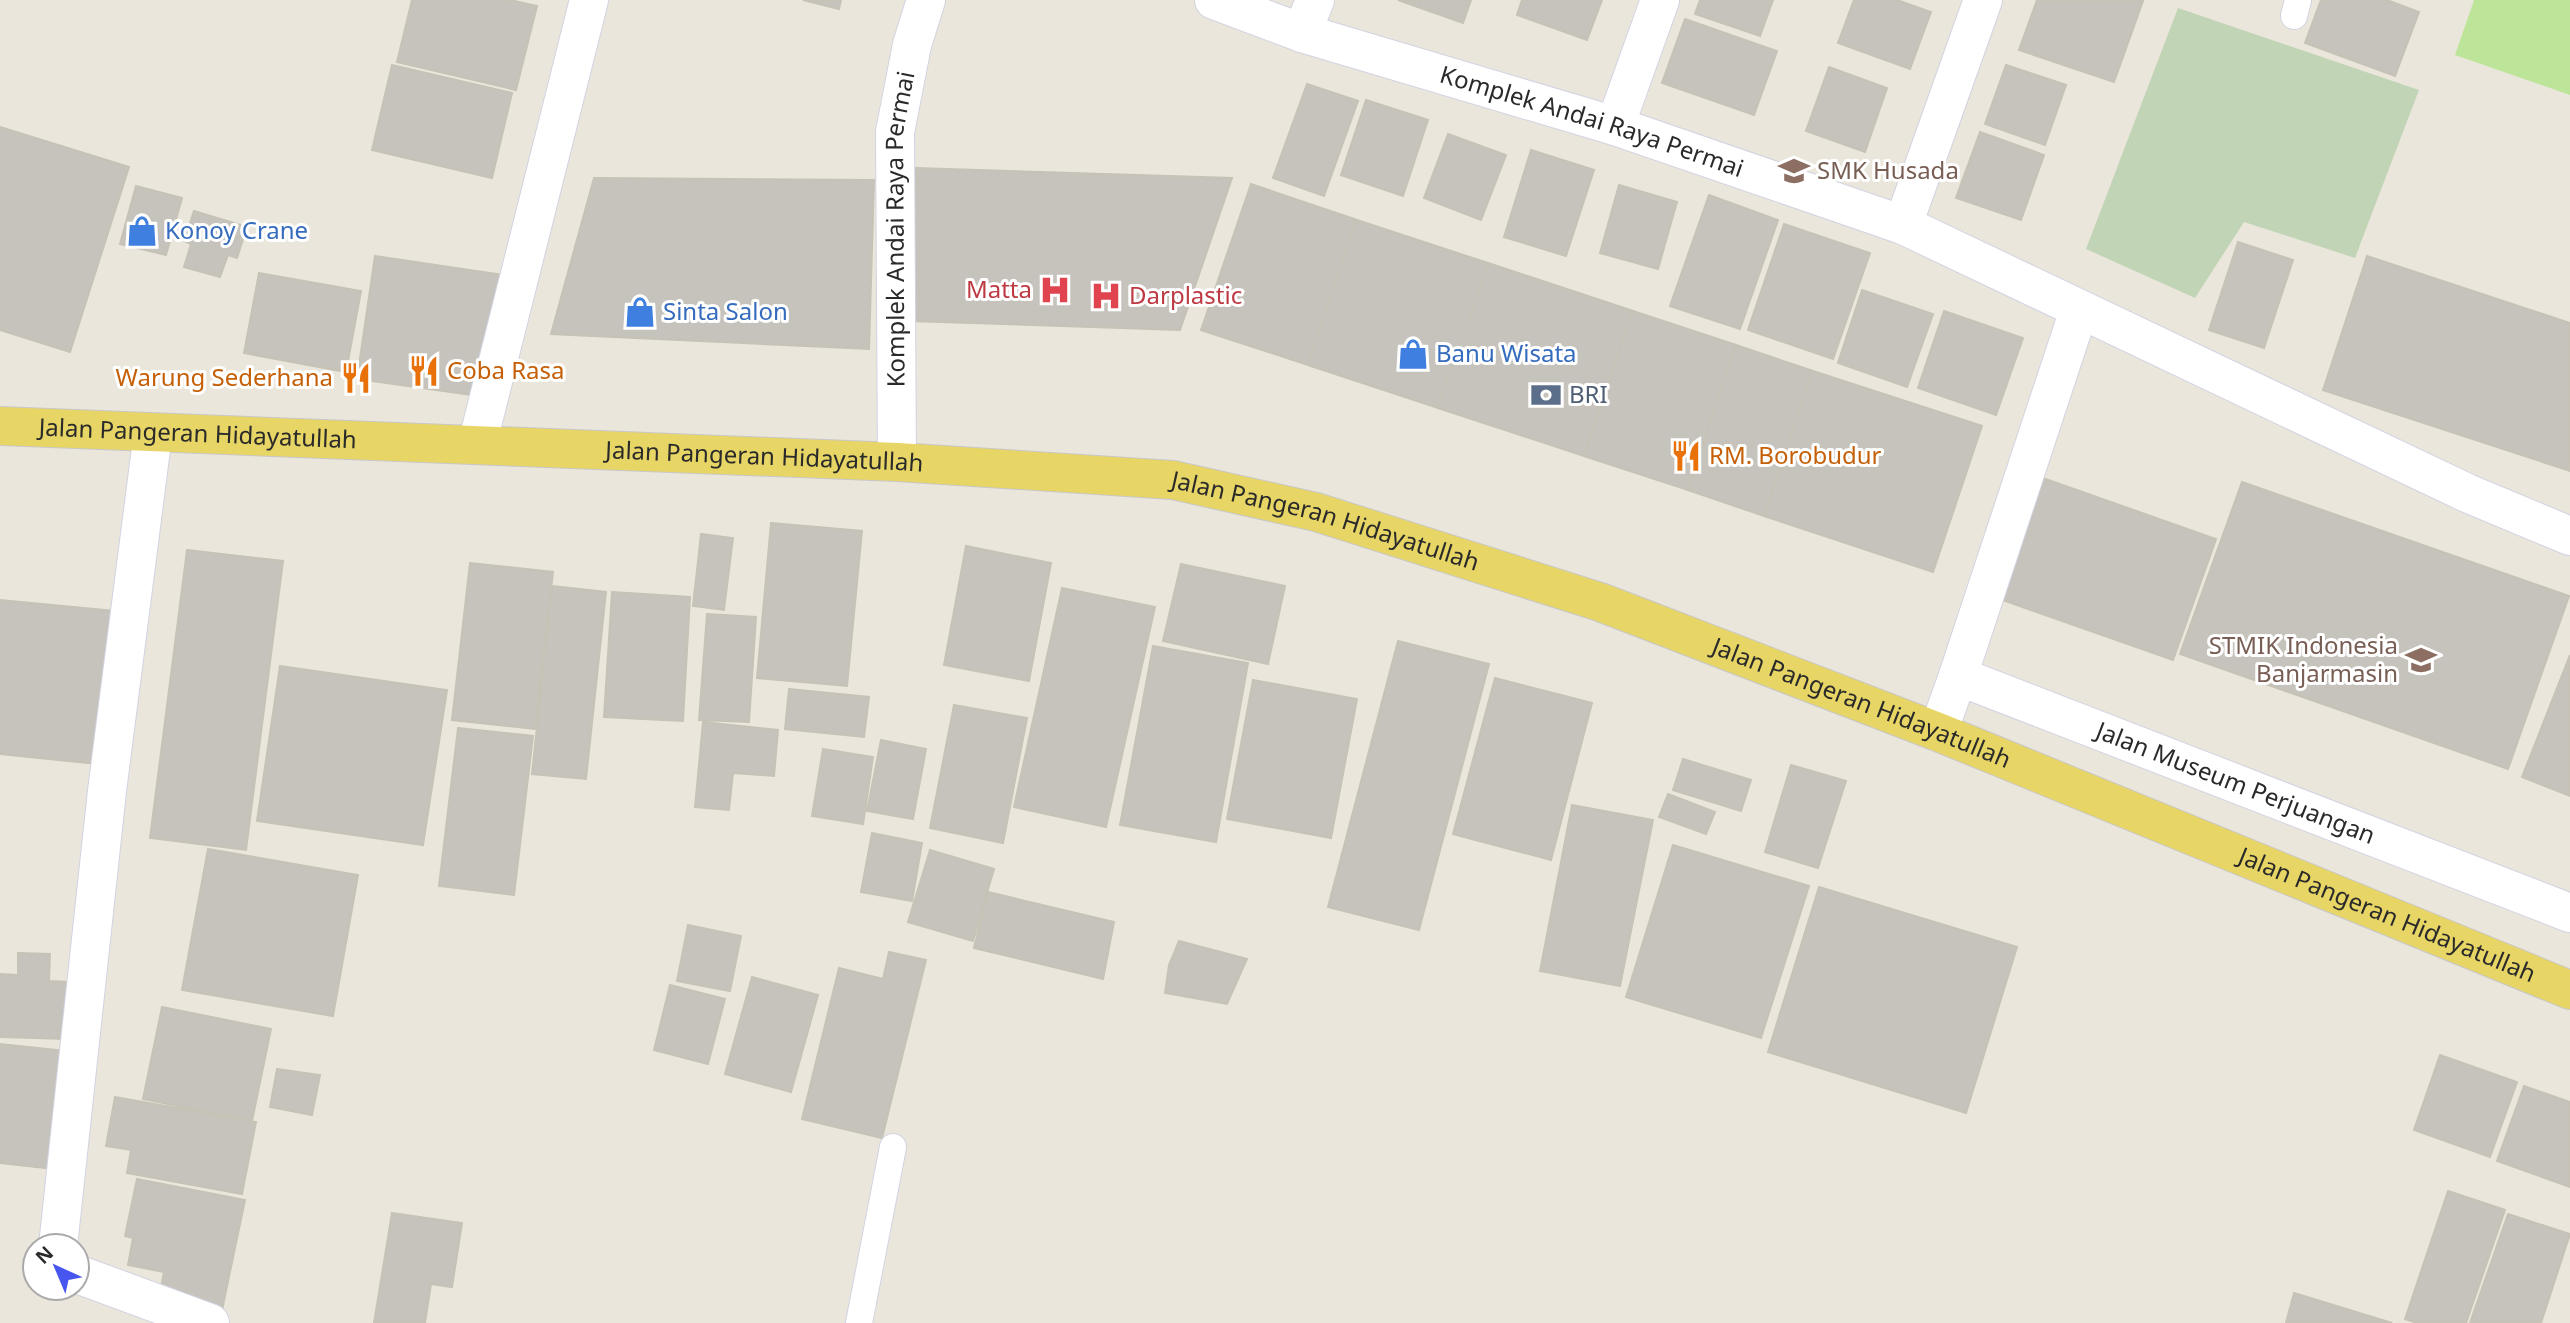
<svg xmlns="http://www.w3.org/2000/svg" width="2570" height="1323" font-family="'Noto Sans',sans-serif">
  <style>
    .cemetery { fill: #c1d4b5 }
    .pitch { fill: #bde599 }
    .building { fill: #c6c3bc; stroke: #c6c2b6; stroke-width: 2 }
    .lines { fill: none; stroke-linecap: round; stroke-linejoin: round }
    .lane-casing { stroke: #d2d3e2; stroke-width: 28 }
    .street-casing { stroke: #d2d3e2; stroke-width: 40 }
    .secondary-casing { stroke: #d2d3e2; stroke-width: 40 }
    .primary-casing { stroke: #c8c8c8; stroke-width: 40 }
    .lane { stroke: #fff; stroke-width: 26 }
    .street { stroke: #fff; stroke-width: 38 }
    .secondary { stroke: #fff; stroke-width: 38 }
    .primary { stroke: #e7d565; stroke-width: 38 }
    .labels { text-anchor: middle; stroke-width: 6; stroke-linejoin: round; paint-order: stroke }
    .street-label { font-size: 24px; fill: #2a2a2a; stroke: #fff }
    .education-label { font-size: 24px; fill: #785e54; stroke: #fff; text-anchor: start }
    .shop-label { font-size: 24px; fill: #366cbe; stroke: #fff; text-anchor: start }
    .health-label { font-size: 24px; fill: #be3a42; stroke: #fff; text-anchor: end }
    .food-label { font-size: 24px; fill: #c56008; stroke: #fff; text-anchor: start }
    .service-label { font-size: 24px; fill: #4e5e75; stroke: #fff; text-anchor: start }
  </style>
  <rect width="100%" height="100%" fill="#ebe6dc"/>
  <path class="cemetery" d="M2178,8L2419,90L2355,258L2244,222L2195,298L2086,249Z"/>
  <path class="pitch" d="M2474,0H2570V95L2455,55Z"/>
  <path class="building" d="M412,0H510L537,6L516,90L397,62Z
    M803,0H841L839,9Z
    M1398,0H1471L1463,23Z
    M1522,0H1602L1587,40L1517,15Z
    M1700,0H1773L1760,36L1695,14Z
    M1854,0H1897L1931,12L1910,69L1838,43Z
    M2037,0L2143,1L2114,82L2019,50Z
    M2321,0H2387L2419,12L2395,76L2305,43Z
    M1685,19L1777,51L1754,115L1662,83Z
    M392,65L512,93L492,178L372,150Z
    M2006,65L2066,85L2045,145L1985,124Z
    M1829,67L1887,88L1865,152L1806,131Z
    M1307,84L1358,101L1324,196L1273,178Z
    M1366,100L1428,120L1403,196L1341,175Z
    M0,127L129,167L70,352L0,330Z
    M1980,132L2044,155L2021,220L1956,198Z
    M1448,134L1506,155L1481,220L1424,198Z
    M1531,150L1594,170L1566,256L1504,237Z
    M916,168L1232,178L1180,330L910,321Z
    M594,178L874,180L869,349L551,334Z
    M1251,184L1357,220L1308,365L1201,330Z
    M1619,185L1677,202L1658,269L1600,253Z
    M136,186L182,198L166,255L120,244Z
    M1709,195L1778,220L1740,329L1670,306Z
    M194,211L247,227L237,258L228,255L220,277L184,267L191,244L184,241Z
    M1357,220L1488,263L1438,408L1308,365Z
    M1784,224L1870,253L1833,359L1748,330Z
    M2238,242L2293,260L2264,348L2209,330Z
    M375,256L504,275L487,397L357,379Z
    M2367,256L2570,323V471L2323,390Z
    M1488,263L1633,311L1584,456L1438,408Z
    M259,273L361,291L346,372L244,353Z
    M1862,290L1933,314L1907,387L1838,363Z
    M1633,311L1736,345L1688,490L1584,456Z
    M1944,311L2023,338L1996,415L1918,388Z
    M1736,345L1813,371L1764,516L1688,490Z
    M1813,371L1982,426L1933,572L1764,516Z
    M2037,476L2216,539L2173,660L1994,597Z
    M2242,482L2569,596L2508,769L2180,654Z
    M771,523L862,531L847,686L757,678Z
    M701,534L733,538L724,610L693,606Z
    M966,546L1051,563L1029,681L944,665Z
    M187,550L283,561L246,850L150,838Z
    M470,563L553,572L535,729L452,720Z
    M1181,564L1285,586L1268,664L1163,641Z
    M552,586L606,592L586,779L532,774Z
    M1062,588L1155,607L1106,827L1014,807Z
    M612,592L690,597L683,721L604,717Z
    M0,600L114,611L97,764L0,754Z
    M707,614L756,617L749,722L699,720Z
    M1398,641L1489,664L1419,930L1328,907Z
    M1153,646L1248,663L1216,842L1120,825Z
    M2570,655V796L2522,777Z
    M280,666L447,690L423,845L257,821Z
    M1495,678L1592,703L1551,860L1453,834Z
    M1253,680L1357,699L1331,838L1227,819Z
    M789,689L869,697L864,737L785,729Z
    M954,705L1027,718L1003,843L930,828Z
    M703,722L778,730L774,776L733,773L729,810L695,807Z
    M458,728L533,736L514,895L439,886Z
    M881,740L926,749L913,819L867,811Z
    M823,749L873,757L863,824L812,816Z
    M1683,759L1751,780L1741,811L1673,790Z
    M1791,765L1846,781L1818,868L1765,852Z
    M1668,794L1715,812L1706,834L1659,817Z
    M1572,805L1653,820L1620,986L1540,971Z
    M872,833L922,843L912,901L861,892Z
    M1673,845L1809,886L1761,1038L1626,997Z
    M208,849L358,875L333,1016L182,990Z
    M930,850L994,869L973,941L908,922Z
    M1819,887L2017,947L1966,1113L1768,1052Z
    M988,892L1114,922L1103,979L974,948Z
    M688,925L741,936L730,991L677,981Z
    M1179,941L1247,959L1227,1004L1165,993L1169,965Z
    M889,952L926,960L882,1138L802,1119L839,968L883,979Z
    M18,953L50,954L49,981L68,982L66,1039L0,1037V974L18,975Z
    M752,977L818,995L791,1092L725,1074Z
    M670,985L725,999L708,1064L654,1050Z
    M162,1007L271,1029L252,1121L143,1099Z
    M0,1044L65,1051L53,1169L0,1163Z
    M2440,1055L2517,1082L2490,1157L2414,1130Z
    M277,1069L320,1075L312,1115L270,1107Z
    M2524,1086L2570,1102V1187L2497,1161Z
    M115,1097L256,1122L242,1194L127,1173L131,1150L106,1146Z
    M137,1179L245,1200L222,1310L183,1302L185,1293L161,1288L164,1272L128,1265L133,1238L125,1236Z
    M2448,1191L2505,1210L2466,1323H2417L2405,1319Z
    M392,1213L462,1223L452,1287L431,1284L425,1323H374Z
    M2508,1214L2570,1234L2541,1323H2470Z
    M2294,1293L2392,1323H2286Z"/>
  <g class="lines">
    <defs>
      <path id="lane" d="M2294,16L2298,0
        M859,1323L893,1147"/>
      <g id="street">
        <path id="s1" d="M1214,0L1302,33L1615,126L1903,225L2467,493L2570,536"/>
        <path d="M1302,33L1315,0"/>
        <path d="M1615,126L1660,0"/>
        <path d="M1903,225L1983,0"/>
        <path d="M477,445L589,0"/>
        <path id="s2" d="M897,462L895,132L912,45L926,0"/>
        <path d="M1958,676L2079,310"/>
        <path d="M58,1246L107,791L153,433"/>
        <path d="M77,1274L210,1323"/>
      </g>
      <g id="secondary">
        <path id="s3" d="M1938,732L1958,676L2570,913"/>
      </g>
      <g id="primary">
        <path id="s4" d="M0,426L897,462L1173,480L1316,512L1600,602L1938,732L2570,990"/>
      </g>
    </defs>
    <use href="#lane" class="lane-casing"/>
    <use href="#street" class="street-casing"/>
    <use href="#secondary" class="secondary-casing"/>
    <use href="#primary" class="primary-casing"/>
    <use href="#lane" class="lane"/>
    <use href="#street" class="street"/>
    <use href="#secondary" class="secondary"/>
    <use href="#primary" class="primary"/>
  </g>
  <defs>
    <symbol id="school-bare" viewBox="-9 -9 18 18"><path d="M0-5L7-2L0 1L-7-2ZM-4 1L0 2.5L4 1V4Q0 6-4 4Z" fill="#8d6e63" stroke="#fff" stroke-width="2.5" paint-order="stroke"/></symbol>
    <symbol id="shop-bare" viewBox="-9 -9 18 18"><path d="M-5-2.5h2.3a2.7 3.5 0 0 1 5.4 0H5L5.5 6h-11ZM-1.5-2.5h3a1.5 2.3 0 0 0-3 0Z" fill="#3f7fe0" stroke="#fff" stroke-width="2.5" paint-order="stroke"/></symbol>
    <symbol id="hospital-bare" viewBox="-9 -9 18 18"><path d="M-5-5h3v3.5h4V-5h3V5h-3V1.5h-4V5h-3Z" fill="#e0444e" stroke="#fff" stroke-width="2.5" paint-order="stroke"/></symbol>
    <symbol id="restaurant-bare" viewBox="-9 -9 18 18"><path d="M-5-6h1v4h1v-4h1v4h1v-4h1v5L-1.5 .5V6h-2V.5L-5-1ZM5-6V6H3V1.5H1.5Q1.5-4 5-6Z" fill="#e8710a" stroke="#fff" stroke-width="2.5" paint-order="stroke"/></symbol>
    <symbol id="bank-bare" viewBox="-9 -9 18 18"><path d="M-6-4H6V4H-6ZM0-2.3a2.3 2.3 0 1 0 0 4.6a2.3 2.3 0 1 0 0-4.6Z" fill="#5c6f8a" stroke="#fff" stroke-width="2.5" paint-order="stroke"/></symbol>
  </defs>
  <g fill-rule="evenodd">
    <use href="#school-bare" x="1772" y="149" width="44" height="44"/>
    <use href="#shop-bare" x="120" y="209" width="44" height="44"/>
    <use href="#hospital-bare" x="1033" y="268" width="44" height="44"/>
    <use href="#hospital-bare" x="1084" y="274" width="44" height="44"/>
    <use href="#shop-bare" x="618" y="290" width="44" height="44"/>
    <use href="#shop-bare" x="1391" y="332" width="44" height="44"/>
    <use href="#restaurant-bare" x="402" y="349" width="44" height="44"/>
    <use href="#restaurant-bare" x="334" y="356" width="44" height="44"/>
    <use href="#bank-bare" x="1524" y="373" width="44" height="44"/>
    <use href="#restaurant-bare" x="1664" y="434" width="44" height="44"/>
    <use href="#school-bare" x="2399" y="638" width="44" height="44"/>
  </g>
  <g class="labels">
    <g class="street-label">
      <text dy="8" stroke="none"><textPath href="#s1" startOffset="397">Komplek Andai Raya Permai</textPath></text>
      <text dy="8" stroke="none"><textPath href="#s2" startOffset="233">Komplek Andai Raya Permai</textPath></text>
      <text dy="8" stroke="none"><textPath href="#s4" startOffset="198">Jalan Pangeran Hidayatullah</textPath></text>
      <text dy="8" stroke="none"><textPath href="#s4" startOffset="765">Jalan Pangeran Hidayatullah</textPath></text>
      <text dy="8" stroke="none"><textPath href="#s4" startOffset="1332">Jalan Pangeran Hidayatullah</textPath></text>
      <text dy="8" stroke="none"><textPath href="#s4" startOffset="1899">Jalan Pangeran Hidayatullah</textPath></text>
      <text dy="8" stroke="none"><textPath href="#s3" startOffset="357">Jalan Museum Perjuangan</textPath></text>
      <text dy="8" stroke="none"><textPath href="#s4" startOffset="2466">Jalan Pangeran Hidayatullah</textPath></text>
    </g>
    <g class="education-label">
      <text x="1817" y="179">SMK Husada</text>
      <text x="2398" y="654" text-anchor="end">STMIK Indonesia<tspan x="2398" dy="28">Banjarmasin</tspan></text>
    </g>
    <g class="shop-label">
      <text x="165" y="239">Konoy Crane</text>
      <text x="663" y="320">Sinta Salon</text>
      <text x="1436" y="362">Banu Wisata</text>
    </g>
    <g class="health-label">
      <text x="1032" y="298">Matta</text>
      <text x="1129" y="304" text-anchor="start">Darplastic</text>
    </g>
    <g class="food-label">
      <text x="447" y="379">Coba Rasa</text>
      <text x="333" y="386" text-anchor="end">Warung Sederhana</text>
      <text x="1709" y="464">RM. Borobudur</text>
    </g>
    <g class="service-label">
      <text x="1569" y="403">BRI</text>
    </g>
  </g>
  <g transform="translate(56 1267) rotate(316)"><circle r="33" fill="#ffffff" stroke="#aaaaaa" stroke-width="2"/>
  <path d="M0-5L12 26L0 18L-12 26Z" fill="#4656ee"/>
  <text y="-10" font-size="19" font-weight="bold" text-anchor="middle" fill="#2a2a2a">N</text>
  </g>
</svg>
